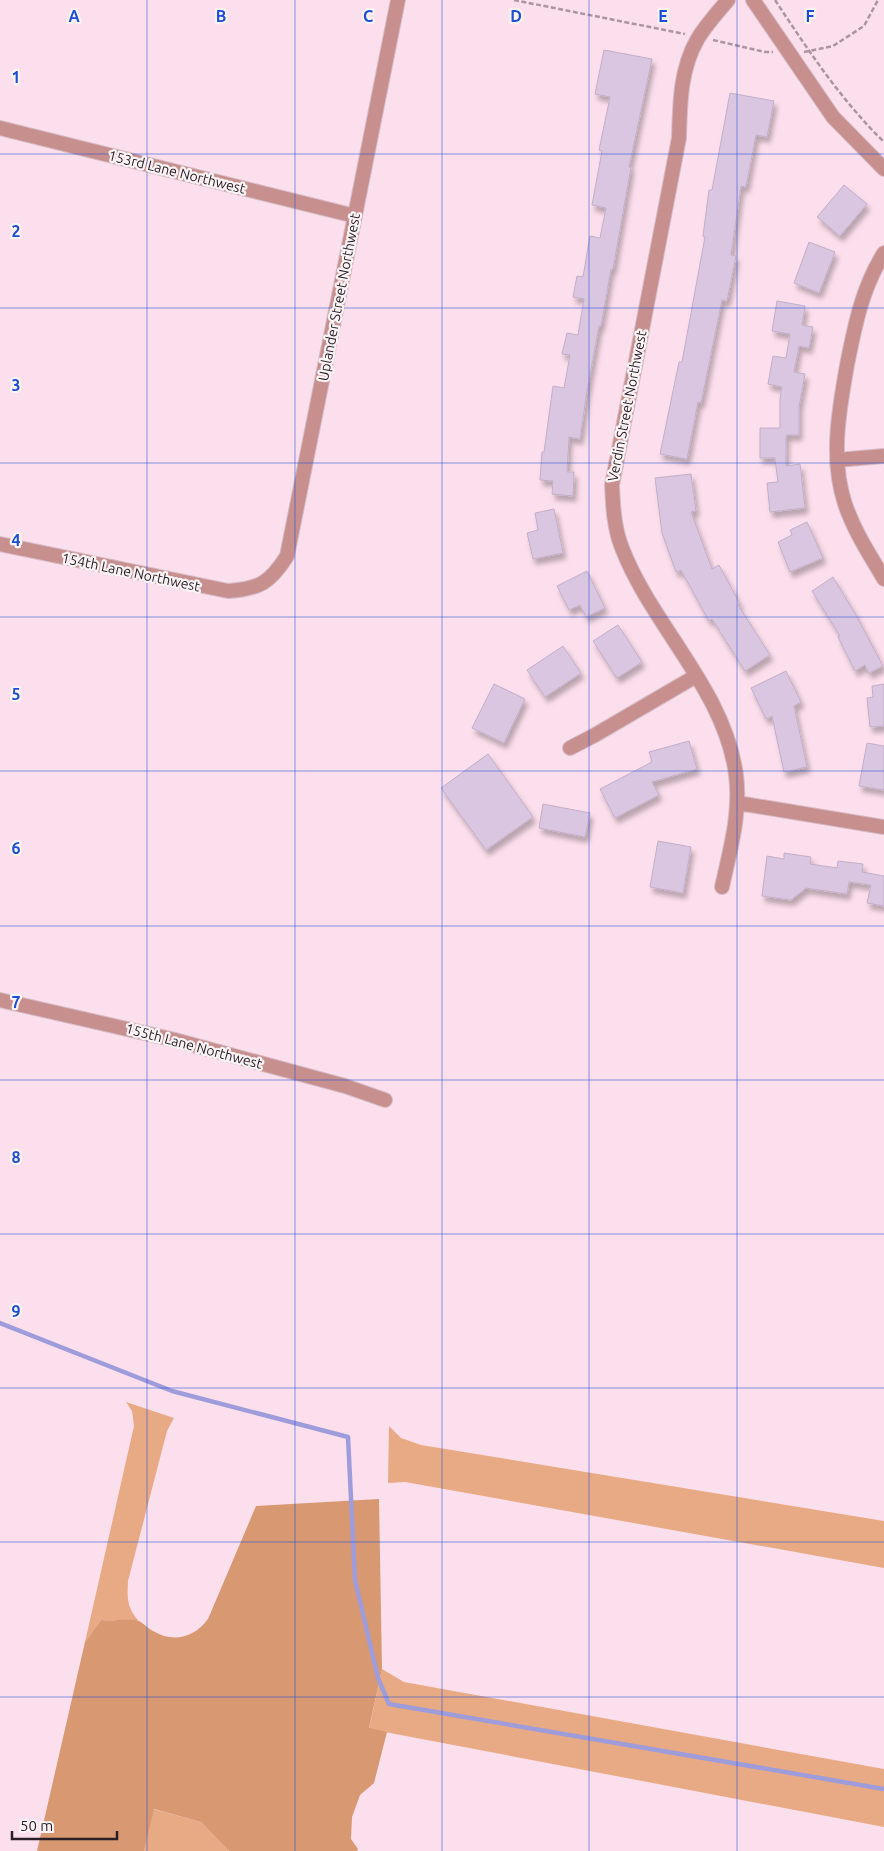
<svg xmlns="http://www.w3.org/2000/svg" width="884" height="1851" font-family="Ubuntu,sans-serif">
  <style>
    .green { fill: #e7aa85 }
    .forest { fill: #d79872 }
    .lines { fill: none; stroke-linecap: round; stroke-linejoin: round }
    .stream { stroke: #9f9cdb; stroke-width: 4.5 }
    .building { fill: #dbc6e2; stroke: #c2aec9; filter: url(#shadow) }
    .street-casing { stroke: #d6bcc8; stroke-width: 16 }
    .path { stroke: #ac959f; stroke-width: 2.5; stroke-dasharray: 5 2.5; stroke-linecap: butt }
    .street { stroke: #c78f8e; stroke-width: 14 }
    .grid { fill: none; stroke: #1d4ed8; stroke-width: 1; stroke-opacity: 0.55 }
    .labels { text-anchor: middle; stroke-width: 4.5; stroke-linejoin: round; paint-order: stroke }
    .street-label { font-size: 14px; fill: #2b1e24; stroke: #faf3f6 }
    .grid-label { font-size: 16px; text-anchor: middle; font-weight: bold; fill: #1d4ed8; stroke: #faf3f6; stroke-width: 4.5; stroke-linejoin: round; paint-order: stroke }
  </style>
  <defs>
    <filter id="shadow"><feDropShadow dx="3" dy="5.5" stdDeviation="2.5" flood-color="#0004"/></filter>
  </defs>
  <rect width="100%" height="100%" fill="#fcdfec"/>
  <path class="green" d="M126,1402L174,1418L167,1431L128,1581C127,1597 127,1608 138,1620H101L85,1642L134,1426L132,1411Z
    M389,1426L401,1438L421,1445L884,1521V1568L405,1482L388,1483Z
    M382,1669L404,1682L884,1769V1827L369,1729Z
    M153,1809L201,1822L229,1851H144Z"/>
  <path class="forest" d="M379,1499L382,1669L369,1728L387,1732L374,1783L360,1795L352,1817L351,1839L358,1849L357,1851H229L201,1822L154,1809L144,1851H37L85,1642L101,1620C112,1621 125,1619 136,1620C142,1621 147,1628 153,1631C173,1643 194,1638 208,1619L256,1506Z"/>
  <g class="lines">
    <path class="stream" d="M0,1323L172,1391L348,1437L355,1580L378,1678L389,1704L884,1789"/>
  </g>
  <path class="building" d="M604,50L652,59L629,167H631L613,269H611L601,326H599L587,391L580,439L569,437L567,472H574L573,496L552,494L553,481L540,480L542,452H544L553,386L564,388L570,355L562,354L567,333L578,335L584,299L573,297L577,276L583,277L590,236L600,238L606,208L592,205L602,151L599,150L610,97L595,94Z
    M730,93L774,101L767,137L756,135L746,187L741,186L731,255L736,256L727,301L722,300L701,403L698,402L687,459L660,454L679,362H682L705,237L703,236L709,190H712Z
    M844,185L867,204L840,236L817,217Z
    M809,242L835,252L819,293L794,283Z
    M777,301L805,306L802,325L813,327L809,348L799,346L794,372L805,374L799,407V435H786V466L800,464L805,508L770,512L767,483L778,482L776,467L775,458H760V428H780V398L782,387L768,384L773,356L786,358L790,334L772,331Z
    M691,474L696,511L691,512L712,569L719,565L740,604L738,605L770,655L745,671L712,619L709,621L681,570L676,572L662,533L655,478Z
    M554,509L563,553L533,559L527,533L538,530L535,513Z
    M807,522L823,558L790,572L778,542L792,535L790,530Z
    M587,571L605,608L586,617L580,605L569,610L557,586Z
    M833,577L856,615L883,666L869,673L865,665L855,671L838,637L840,636L812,591Z
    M618,625L642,662L617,678L593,641Z
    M563,646L581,673L545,697L527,670Z
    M786,671L801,702L794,706L807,767L784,772L772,716L766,719L751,688Z
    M494,684L525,699L504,743L472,728Z
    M884,684V726L870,727L867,698L873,697L872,686Z
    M689,741L697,769L652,782L659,795L615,818L600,789L652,762L649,752Z
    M867,743L884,746V790L859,786Z
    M488,754L533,817L486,850L441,788Z
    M543,804L590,813L585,837L539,828Z
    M658,841L691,847L683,893L650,887Z
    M784,853L811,857L810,864L837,868L838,861L863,864L862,872L884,876V906L867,903L871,885L849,882L847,894L806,888L791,900L762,896L767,856L784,859Z"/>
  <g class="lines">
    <defs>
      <path id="street" d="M753,0L833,117L884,169
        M0,128L355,216
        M884,253C862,288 855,325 847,365C839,410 830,459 845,504C854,531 870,555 884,579
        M837,460L884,456
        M0,544L228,591C259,589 270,583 287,556L398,0
        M570,748L595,735L696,676
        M738,803L884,827
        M722,887C730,850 741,813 736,775C725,690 652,626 622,548C614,528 613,507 612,485L679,138C680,104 680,70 697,40C705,26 717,13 728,0
        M0,1000L175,1040L345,1086L385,1100"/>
    </defs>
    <use href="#street" class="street-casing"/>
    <path class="path" d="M514,0L685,34
      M775,0C808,50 841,100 884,142
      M713,40L765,52H773
      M804,52L833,46L864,26L878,0"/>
    <use href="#street" class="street"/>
  </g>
  <path class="grid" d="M147,0V1851M295,0V1851M442,0V1851M589,0V1851M737,0V1851M0,154H884M0,308H884M0,463H884M0,617H884M0,771H884M0,926H884M0,1080H884M0,1234H884M0,1388H884M0,1542H884M0,1697H884"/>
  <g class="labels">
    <g class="street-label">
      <text transform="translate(177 172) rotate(14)" y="5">153rd Lane Northwest</text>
      <text transform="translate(339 297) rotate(-79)" y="5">Uplander Street Northwest</text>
      <text transform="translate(627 406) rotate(-79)" y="5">Verdin Street Northwest</text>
      <text transform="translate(131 572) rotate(12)" y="5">154th Lane Northwest</text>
      <text transform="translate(194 1046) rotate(15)" y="5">155th Lane Northwest</text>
    </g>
  </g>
  <g class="grid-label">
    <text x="74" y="22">A</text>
    <text x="221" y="22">B</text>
    <text x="368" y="22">C</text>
    <text x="516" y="22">D</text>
    <text x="663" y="22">E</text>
    <text x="810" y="22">F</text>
    <text x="16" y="83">1</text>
    <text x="16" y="237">2</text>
    <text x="16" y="391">3</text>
    <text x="16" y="546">4</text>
    <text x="16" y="700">5</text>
    <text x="16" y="854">6</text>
    <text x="16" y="1008">7</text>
    <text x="16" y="1163">8</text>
    <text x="16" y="1317">9</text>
  </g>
  <path d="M12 1831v8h105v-8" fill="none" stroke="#2b1e24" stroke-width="2.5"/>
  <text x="20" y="1831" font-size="15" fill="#2b1e24" stroke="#faf3f6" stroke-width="4" paint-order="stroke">50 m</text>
</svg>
